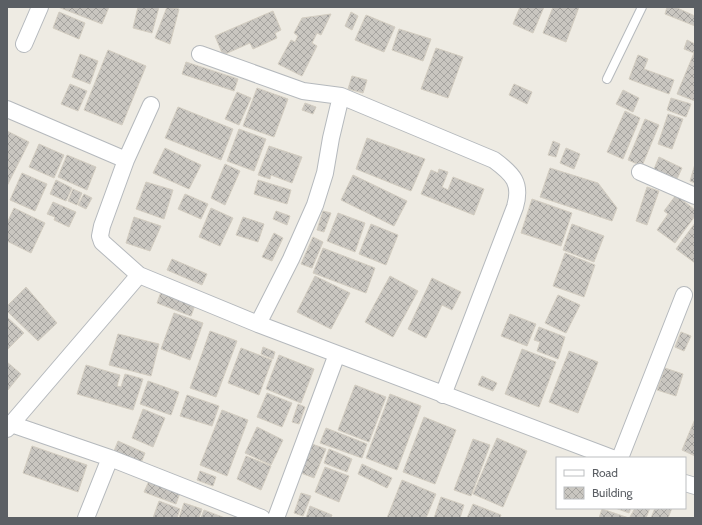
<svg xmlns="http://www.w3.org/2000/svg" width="702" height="525" font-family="Cabin,sans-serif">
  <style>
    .building { fill: url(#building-cross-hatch); stroke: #d3cdc1 }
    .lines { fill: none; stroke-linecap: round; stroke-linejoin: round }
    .lane-casing { stroke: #b5b9bd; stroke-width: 10 }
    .street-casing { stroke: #b5b9bd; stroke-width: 18 }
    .lane { stroke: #fff; stroke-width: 8 }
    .street { stroke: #fff; stroke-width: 16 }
  </style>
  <defs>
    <pattern id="building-cross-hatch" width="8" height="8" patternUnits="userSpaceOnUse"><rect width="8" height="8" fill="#c9c6c0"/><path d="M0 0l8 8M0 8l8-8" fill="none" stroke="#a6a4a0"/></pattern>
  </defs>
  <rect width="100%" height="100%" fill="#eeebe3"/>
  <path class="building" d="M58,7H109L102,24Z
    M138,7H159L152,33L133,28Z
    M167,7L179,9L170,44L155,38Z
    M520,7H544L533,33L513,24Z
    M553,7H579L566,42L543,33Z
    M667,7H675L695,16V26L665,14Z
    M273,11L281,30L275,33L277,38L253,49L250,43L223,55L215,36Z
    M59,12L85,23L79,39L53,28Z
    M351,12L358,16L352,30L345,26Z
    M331,14L321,35L317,33L312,43L317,46L302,76L278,64L291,40L295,42L298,36L294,33L302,18Z
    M366,15L395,27L384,52L355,40Z
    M399,29L431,39L423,61L392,50Z
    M687,40L695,44V101L677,94L694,53L684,49Z
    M436,48L463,57L448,98L421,89Z
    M108,50L146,66L122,125L84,110Z
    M80,54L98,61L90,84L72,77Z
    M638,55L648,59L644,69L674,80L669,94L629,79Z
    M186,62L238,79L234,91L182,74Z
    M352,76L367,80L363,93L348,89Z
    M70,84L87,91L78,111L61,104Z
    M514,84L532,92L527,104L509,95Z
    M257,88L288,99L274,137L243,126Z
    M623,90L639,98L633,112L616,104Z
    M237,92L251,98L239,125L225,119Z
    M671,98L691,104L686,117L667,110Z
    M305,103L316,107L313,114L302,110Z
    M178,107L233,129L221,160L165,138Z
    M625,111L640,118L623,159L607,152Z
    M668,114L683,119L672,149L658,144Z
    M645,119L659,125L642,166L628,160Z
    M239,129L266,139L254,171L227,161Z
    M7,131L29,142L7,186Z
    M367,138L425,159L411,191L356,169Z
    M553,141L560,144L556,157L548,155Z
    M39,144L64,155L54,178L29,167Z
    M269,146L302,157L292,183L271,175L270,179L258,175Z
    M165,148L201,165L189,189L153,173Z
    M566,148L580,154L574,169L560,163Z
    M67,155L96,167L87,190L58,177Z
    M659,157L682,168L677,179L654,169Z
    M225,164L240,171L225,205L211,198Z
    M695,164V183L690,181Z
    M550,168L598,183L617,208L612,221L540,197Z
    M439,169L448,172L442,187L448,190L453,177L484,189L474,215L421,194L431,170L438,173Z
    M22,173L47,184L35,211L10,200Z
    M353,175L407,201L394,226L341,200Z
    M56,180L72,188L66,201L50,194Z
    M258,180L291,190L287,204L254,194Z
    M146,182L173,190L164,219L136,209Z
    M647,187L659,191L647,225L636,221Z
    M73,189L82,193L77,205L68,201Z
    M84,194L92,198L86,209L78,205Z
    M185,194L208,204L201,219L178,209Z
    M676,195L695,210V216L675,243L657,230L668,214L664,211Z
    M532,199L572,213L561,246L521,233Z
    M53,202L76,212L69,227L54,220L55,217L47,214Z
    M14,208L45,223L31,253L7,241V223Z
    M211,208L233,218L220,246L199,237Z
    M276,211L290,216L287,225L273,219Z
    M323,211L331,213L324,232L317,230Z
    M338,213L365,223L355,252L327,241Z
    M134,217L161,226L150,251L126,243Z
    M243,217L264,224L258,242L236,235Z
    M695,223V263L676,249Z
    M371,224L398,235L386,265L359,254Z
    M572,224L604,236L594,262L563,250Z
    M274,233L283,238L272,261L262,257Z
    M313,237L323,242L312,268L301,264Z
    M323,248L375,268L366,293L313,273Z
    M565,253L595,265L584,297L553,286Z
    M172,259L207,274L202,285L167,270Z
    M315,276L350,293L331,329L297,312Z
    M390,276L418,291L393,337L365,322Z
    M432,278L461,292L452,310L442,305L426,338L408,329Z
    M26,287L57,323L38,341L7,311V306Z
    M161,292L195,305L191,316L157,303Z
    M558,295L580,305L566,333L545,323Z
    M174,313L203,323L190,360L161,349Z
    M510,314L536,324L527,346L501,336Z
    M7,317L24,333L7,350Z
    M539,327L565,337L558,359L537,351L540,342L534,340Z
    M210,331L237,341L216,397L190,388Z
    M681,332L691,336L684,351L675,347Z
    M118,334L159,344L151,376L109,365Z
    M263,347L275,352L273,359L261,354Z
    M241,348L272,360L259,395L228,383Z
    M522,349L556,362L539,407L505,394Z
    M569,351L598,362L578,413L549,402Z
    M279,355L314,369L301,403L266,389Z
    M7,362L21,374L7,391Z
    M86,365L120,375L117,386L121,387L125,374L143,379L133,410L77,394Z
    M665,368L683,374L676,396L657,390Z
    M482,376L497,383L493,391L478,385Z
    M148,381L179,392L171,415L140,404Z
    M355,385L386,397L369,442L338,430Z
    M267,393L292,403L282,427L257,417Z
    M390,394L421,406L397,470L366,458Z
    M187,395L219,406L212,426L180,416Z
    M298,404L305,407L299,424L292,422Z
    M143,409L165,418L153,447L132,438Z
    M222,410L248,420L227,476L200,465Z
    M424,417L456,430L435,484L403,472Z
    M695,419V456L682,450Z
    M257,427L283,440L271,465L245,453Z
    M326,428L367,444L362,458L320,443Z
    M497,438L527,451L503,507L473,494Z
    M473,439L490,445L471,496L454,490Z
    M118,441L145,453L141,463L114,451Z
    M312,444L326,449L314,478L301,473Z
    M32,446L87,465L78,492L23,473Z
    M329,449L352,459L347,472L324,463Z
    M246,456L271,466L261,490L237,479Z
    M362,464L392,478L387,488L358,474Z
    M325,467L349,476L339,502L315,492Z
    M200,471L216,477L213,486L197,480Z
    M402,480L436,494L426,518H387Z
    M149,481L180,493L176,504L144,492Z
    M301,493L311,496L303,516L294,513Z
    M441,497L464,505L460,518H434Z
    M159,501L180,509L177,518H153Z
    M184,503L202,509L199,518H179Z
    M473,504L501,515L500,518H467Z
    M310,506L332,515L331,518H306Z
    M615,508H631L629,513Z
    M635,508H650L646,518H633L630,517Z
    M655,508H672L668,518H651Z
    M602,509L629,518H599Z
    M204,510L225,518H201Z"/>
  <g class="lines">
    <defs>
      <path id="lane" d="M607,79L642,7"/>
      <path id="street" d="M24,44L40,7
        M200,54L303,91L341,96L494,160C513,174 522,183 515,207L443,395
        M7,109L126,160
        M640,172L695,196
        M139,275L102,242L100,236L102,226L126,160L151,105
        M258,324L291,259L315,205L325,173L331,138L341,96
        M11,424L110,458L262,518
        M7,429L139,275L258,324L612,458
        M620,458L684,295
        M685,483L695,486
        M86,518L110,458
        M276,518L337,354"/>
    </defs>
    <use href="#lane" class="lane-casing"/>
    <use href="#street" class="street-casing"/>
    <use href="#lane" class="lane"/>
    <use href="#street" class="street"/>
  </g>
  <rect width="702" height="525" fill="none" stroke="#5b5f64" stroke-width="16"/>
  <rect x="556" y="457" width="130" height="52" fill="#ffffff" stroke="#bdbfc1"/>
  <rect x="564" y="470" width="20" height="6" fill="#ffffff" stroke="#bdbfc1"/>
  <text x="592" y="477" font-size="12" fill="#5b5f64">Road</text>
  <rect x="564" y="487" width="20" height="12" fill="url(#building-cross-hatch)" stroke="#bdbfc1"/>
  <text x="592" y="497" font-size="12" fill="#5b5f64">Building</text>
</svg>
